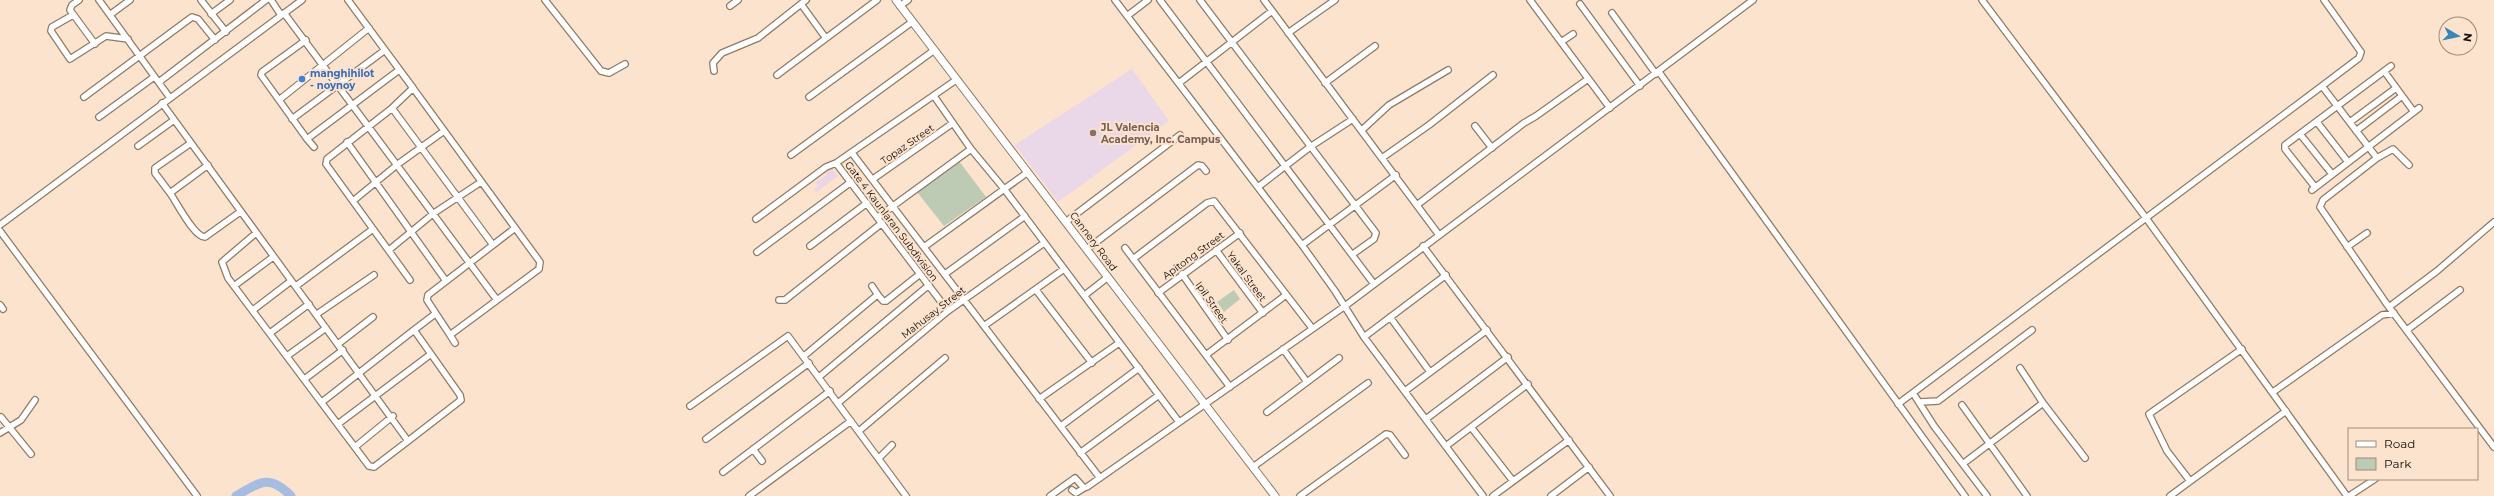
<svg xmlns="http://www.w3.org/2000/svg" width="2494" height="496" font-family="Montserrat,sans-serif">
  <style>
    .industrial { fill: #edd6e3 }
    .education { fill: #ead7e7 }
    .green { fill: #bdcbb4 }
    .lines { fill: none; stroke-linecap: round; stroke-linejoin: round }
    .river { stroke: #a6bce1; stroke-width: 9 }
    .minor-casing { stroke: #8f7a66; stroke-width: 8 }
    .major-casing { stroke: #8f7a66; stroke-width: 9 }
    .minor { stroke: #fff; stroke-width: 5.5 }
    .major { stroke: #fff; stroke-width: 7 }
    .shop-dot { fill: #3f7fe0; stroke: #fbe3cd; stroke-width: 1.5 }
    .education-dot { fill: #8d6e63; stroke: #fbe3cd; stroke-width: 1.5 }
    .labels { text-anchor: middle; stroke-width: 4; stroke-linejoin: round; paint-order: stroke }
    .shop-label { font-size: 10px; font-weight: bold; fill: #366cbe; stroke: #fbe3cd; text-anchor: start }
    .education-label { font-size: 10px; font-weight: bold; fill: #785e54; stroke: #fbe3cd; text-anchor: start }
    .street-label { font-size: 10px; fill: #130b05; stroke: #fbe3cd }
  </style>
  <rect width="100%" height="100%" fill="#fbe3cd"/>
  <path class="industrial" d="M831,167L838,176L817,192L814,189L818,186L815,182L827,175L825,172Z"/>
  <path class="education" d="M1132,69L1169,121L1058,202L1015,145Z"/>
  <path class="green" d="M959,161L986,197L944,226L917,192Z
    M1234,290L1240,299L1224,312L1217,302Z"/>
  <g class="lines">
    <path class="river" d="M236,496C260,482 269,474 291,496"/>
    <defs>
      <path id="minor" d="M79,0L72,5L70,10L95,44
        M99,0L170,98
        M201,0L226,32
        M271,0L281,15
        M348,0L413,88L391,109L327,159L326,164L410,280
        M545,0L601,71L609,73L625,64
        M1115,0L1302,245L1335,291L1364,337L1483,496
        M1160,0L1374,284
        M1200,0L1376,233L1374,239L1353,254
        M1264,0L1439,235
        M1530,0L1610,108
        M1982,0L2146,218L2347,496
        M2324,0L2361,52L2359,58L2322,86L2377,158L2323,200L2320,207L2386,303L2494,447
        M801,4L825,37
        M1580,4L1640,86
        M730,6L738,0
        M900,6L908,0
        M284,13L497,300
        M1612,13L1656,74
        M111,14L130,0
        M211,14L230,0
        M73,15L52,27L51,31L70,59L106,36L128,39
        M1127,16L1148,0
        M1288,33L1335,0
        M306,40L262,72L261,75L307,139
        M1561,42L1573,34
        M714,71L713,63L722,53L758,38L806,0
        M2384,71L2414,112
        M1659,72L1965,496
        M777,75L877,0
        M159,82L266,0
        M1179,83L1272,11
        M1325,83L1375,46
        M934,96L971,149L1005,190L1179,422
        M84,97L192,17L198,19L215,40
        M809,97L912,22
        M279,100L369,28
        M162,103L408,441L461,400L460,395L431,354
        M392,108L493,245L428,295L427,300L450,335L539,269L540,262L413,88
        M99,117L154,77
        M292,119L385,50
        M2317,122L2348,162
        M2350,122L2396,88
        M1475,126L1492,148
        M1362,130L1389,105L1448,70
        M2356,131L2402,96
        M2300,134L2332,174
        M347,142L446,281
        M138,146L174,120
        M314,147L307,139L399,70
        M852,153L1100,478
        M791,155L933,51
        M1382,158L1429,125L1493,75
        M2377,158L2393,149L2409,165
        M208,165L170,193C177,203 194,237 205,237L240,212
        M873,179L953,123
        M1258,187L1310,147L1353,119
        M2315,187L2285,149V145L2391,66
        M2312,190L2419,108
        M170,193L155,173V168L191,143
        M353,201L398,164L444,131
        M1417,205L1524,123L1536,116L1588,79
        M878,217L971,149
        M756,219L826,167L836,163
        M1067,221L1180,135
        M0,225L302,0
        M0,231L197,496
        M256,233L222,262L228,278L369,466L374,467L408,441
        M493,245L515,228
        M1302,245L1396,175
        M810,246L867,203
        M1423,246L1610,496
        M924,247L1028,172
        M2347,247L2367,233
        M1125,248L1230,387
        M1087,249L1198,165L1202,166L1206,171
        M389,250L434,213L481,182
        M1216,250L1263,313
        M757,252L851,182
        M1133,259L1207,203L1214,201L1312,328
        M945,274L1025,216
        M1182,274L1228,340
        M234,286L273,257
        M296,286L373,229
        M872,286L878,295
        M1036,290L1092,363
        M1158,293L1240,233
        M1085,295L1108,277
        M779,300H785L882,223
        M0,305L3,309
        M2389,307L2437,271L2494,222
        M253,310L291,281
        M948,311L836,163L956,80
        M317,314L374,275
        M1390,317L1430,372
        M984,326L1064,269
        M414,330L435,314
        M2407,330L2460,290
        M270,333L309,304
        M450,335L455,343
        M1364,337L1446,275
        M338,344L373,317
        M1283,349L1307,382
        M1206,355L1286,295
        M287,356L326,328
        M804,356L876,296L878,295L883,301H886L920,274
        M819,377L929,285
        M306,378L343,350
        M1405,391L1487,330
        M2273,392L2382,315L2394,313
        M1913,393L1934,426L1987,496
        M1039,399L1119,343
        M322,402L414,330L431,354L338,424
        M1920,402L1938,401L2032,330
        M838,403L948,311L1044,243
        M2043,403L2085,458
        M1898,404L2322,86
        M1962,405L2027,496
        M690,406L788,336L906,496
        M1267,412L1339,358
        M1,417L31,454
        M1426,419L1508,357
        M1061,426L1139,368
        M1471,427L1513,481
        M859,431L945,358
        M0,433L21,420L35,400
        M706,439L809,363
        M1446,446L1528,384
        M355,447L393,416
        M753,449L762,461
        M1080,453L1159,395
        M879,458L892,445
        M1964,463L2043,403L2020,368
        M1253,467L1368,383
        M723,472L830,391
        M2190,481L2167,451L2149,414L2242,349
        M1072,490L1076,493L1084,488
        M749,496L851,421
        M1050,496L1075,478L1084,488L1087,487L1345,306L1753,0
        M1300,496L1386,434L1390,435L1405,455
        M1493,496L1569,440
        M1551,496L1589,467
        M2170,496L2286,411
        M2349,496L2375,479"/>
      <path id="major" d="M896,0L1275,496"/>
    </defs>
    <use href="#minor" class="minor-casing"/>
    <use href="#major" class="major-casing"/>
    <use href="#minor" class="minor"/>
    <use href="#major" class="major"/>
  </g>
  <circle class="shop-dot" cx="302" cy="79" r="4"/>
  <circle class="education-dot" cx="1093" cy="133" r="4"/>
  <g class="labels">
    <g class="shop-label">
      <text x="310" y="77">manghihilot<tspan x="310" dy="12">- noynoy</tspan></text>
    </g>
    <g class="education-label">
      <text x="1101" y="131">JL Valencia<tspan x="1101" dy="12">Academy, Inc. Campus</tspan></text>
    </g>
    <g class="street-label">
      <text transform="translate(907 144) rotate(-35)" y="4">Topaz Street</text>
      <text transform="translate(892 221) rotate(53)" y="4">Gate 4 Kaunlaran Subdivision</text>
      <text transform="translate(1094 241) rotate(53)" y="4">Cannery Road</text>
      <text transform="translate(1193 255) rotate(-36)" y="4">Apitong Street</text>
      <text transform="translate(1247 276) rotate(54)" y="4">Yakal Street</text>
      <text transform="translate(1212 302) rotate(55)" y="4">Ipil Street</text>
      <text transform="translate(933 312) rotate(-38)" y="4">Mahusay Street</text>
    </g>
  </g>
  <rect x="2348" y="428" width="130" height="52" fill="#fbe3cd" stroke="#9e8d7d"/>
  <rect x="2356" y="441" width="20" height="6" fill="#ffffff" stroke="#9e8d7d"/>
  <text x="2384" y="448" font-size="12" fill="#130b05">Road</text>
  <rect x="2356" y="458" width="20" height="12" fill="#bdcbb4" stroke="#9e8d7d"/>
  <text x="2384" y="468" font-size="12" fill="#130b05">Park</text>
  <g transform="translate(2458 36) rotate(99)"><circle r="19" fill="#fbe3cd" stroke="#9e8d7d"/>
  <path d="M0-3L7 15L0 10L-7 15Z" fill="#3987b9"/>
  <text y="-6" font-size="11" font-weight="bold" text-anchor="middle" fill="#130b05">N</text>
  </g>
</svg>
